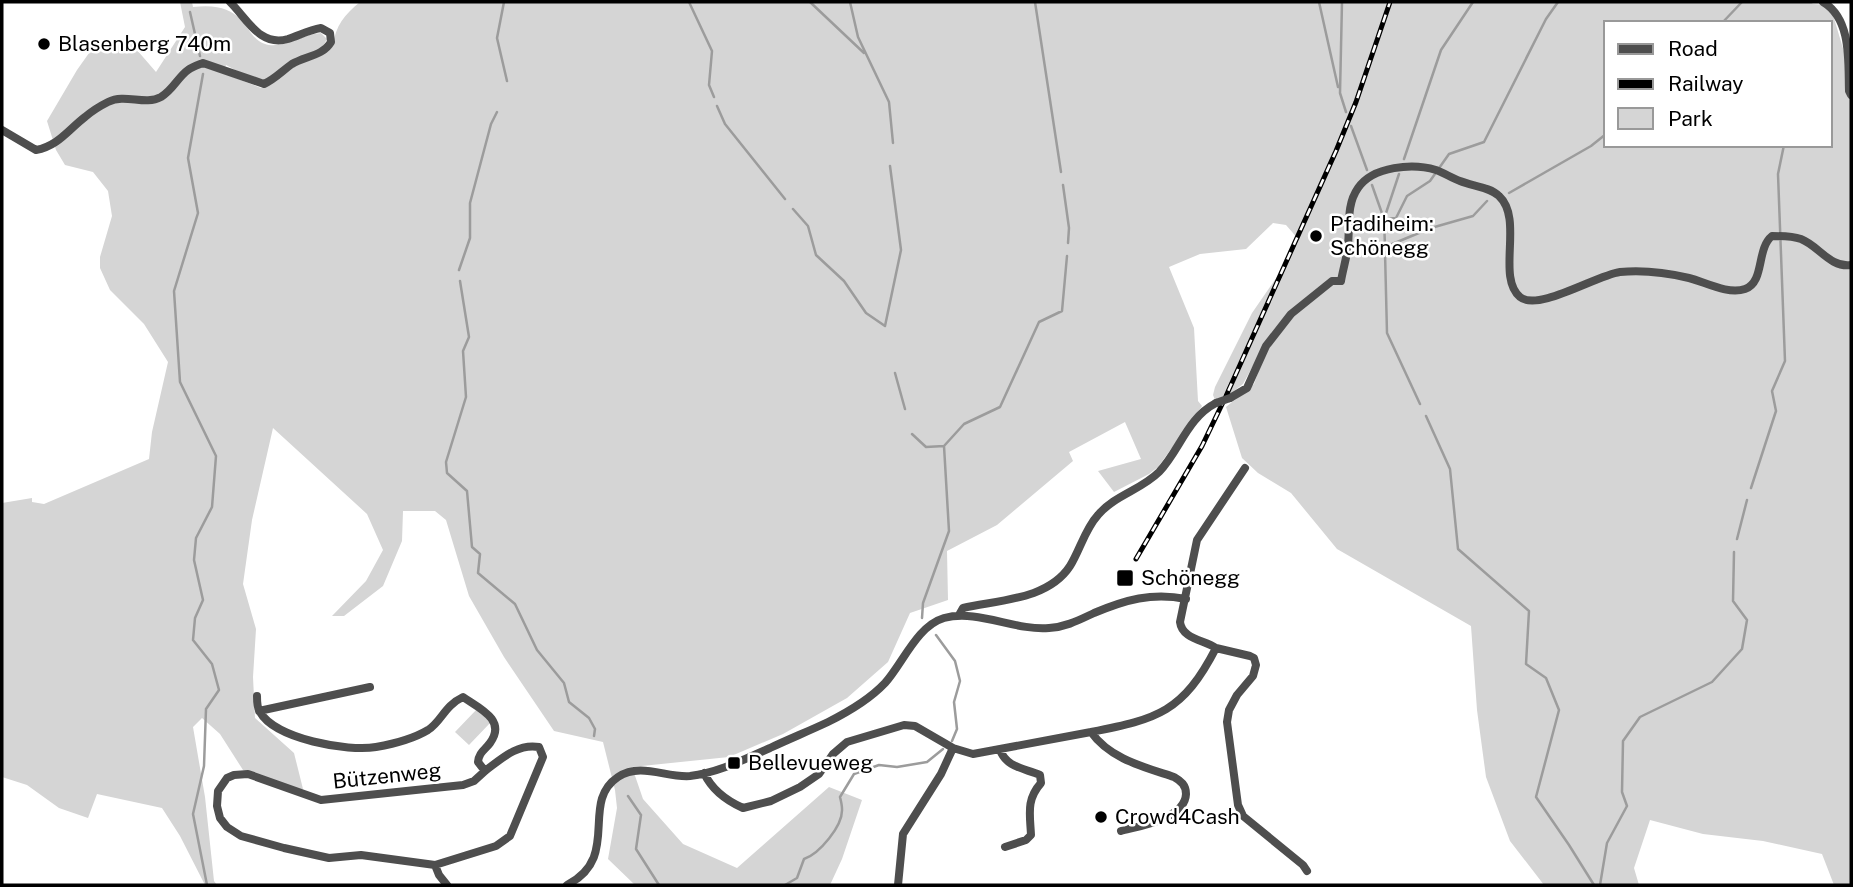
<svg xmlns="http://www.w3.org/2000/svg" width="1853" height="887" font-family="'Public Sans',sans-serif">
  <style>
    .green { fill: #d5d5d5; fill-rule: evenodd }
    .lines { fill: none; stroke-linecap: round; stroke-linejoin: round }
    .stream { stroke: #9c9c9c; stroke-width: 2.5 }
    .street { stroke: #4e4e4e; stroke-width: 8 }
    .rail-casing { stroke: #000; stroke-width: 5 }
    .rail { stroke: #fff; stroke-width: 2.5; stroke-dasharray: 8; stroke-linecap: butt }
    .street-bridge { stroke: #4e4e4e; stroke-width: 8 }
    .poi-dot { fill: #000; stroke: #fff; stroke-width: 2.5 }
    .labels { text-anchor: middle; stroke-width: 5; stroke-linejoin: round; paint-order: stroke }
    .poi-label { font-size: 21px; fill: #000; stroke: #fff; text-anchor: start }
    .street-label { font-size: 21px; fill: #000; stroke: #fff }
  </style>
  <rect width="100%" height="100%" fill="#fff"/>
  <path class="green" d="M180,2H192L193,7C251,0 242,41 269,45C287,47 304,34 321,33L327,39L322,48L266,79L255,81L226,65L223,73L261,88L297,65L323,54L333,46C335,26 345,14 360,2H1810L1813,4L1830,5L1851,75V885H1834L1822,854L1763,841L1703,834L1650,820L1634,868L1639,885H1544L1510,841L1486,777L1477,710L1471,626L1337,549L1291,493L1258,473L1242,458L1226,407L1254,384L1265,353L1301,303L1261,351L1243,384L1229,395L1299,240L1286,225L1273,223L1246,249L1200,254L1169,267L1194,328L1198,401L1202,406L1158,467L1149,474L1114,492L1098,471L1141,459L1125,422L1069,452L1073,461L997,525L947,551L948,600L910,613L888,662L847,698L783,734L729,757L632,767L643,799L683,844L737,868L829,787L862,800L842,859L830,885H635L608,859L617,808L615,790L603,742L554,731L504,657L469,596L446,520L435,511H403L402,541L383,586L344,616H332L366,581L383,550L367,514L273,428L252,520L243,584L256,629L253,677L255,718L294,753L303,789L280,788L243,770L220,734L202,718L193,727L205,797L214,881L217,885H205L180,836L162,808L97,794L88,818L59,808L27,785L2,777V503L32,498V502L44,504L149,459L152,432L168,362L144,324L110,290L100,268V257L112,216L108,191L93,172L65,165L56,150L47,121L77,70L94,46L117,45L130,42L156,72L185,27ZM1606,23H1830V145H1606Z
    M1279,274L1222,398L1215,400L1213,395L1215,387L1252,313Z
    M477,709L491,722L469,745L455,732Z"/>
  <g class="lines">
    <path class="stream" d="M504,2L497,38L507,81
      M689,2L712,51L709,85L714,97
      M810,2L864,53
      M850,2L858,37L889,102L893,143
      M1035,2L1061,172
      M1319,2L1338,87
      M1342,2L1340,93L1346,112
      M190,12L200,56
      M1722,23L1742,2
      M203,74L188,158L198,213L174,291L180,382L216,456L212,507L196,538L194,560L203,600L195,618L193,640L212,664L219,690L206,709L204,766L193,814L207,885
      M717,106L725,124L785,199
      M1351,126L1367,170
      M1404,159L1441,50L1473,2
      M1399,174L1384,219L1396,218L1407,196L1430,181L1449,154L1484,142L1546,19L1558,2
      M1063,185L1069,228L1068,243
      M1372,185L1384,219L1385,247L1431,228L1473,216L1487,201
      M1509,193L1591,146L1606,134
      M793,209L808,226L816,255L844,281L866,313L885,326L901,250L890,166
      M1385,252L1387,333L1420,404
      M459,270L470,238V203L491,124L497,112
      M460,281L469,337L463,351L466,397L446,462L447,473L467,491L472,547L480,554L478,573L515,604L537,650L564,683L569,702L589,718L595,729L594,736
      M895,373L905,409
      M1426,416L1450,469L1458,549L1529,611L1526,664L1546,678L1559,710L1536,797L1569,845L1594,885
      M912,434L926,447L944,446L949,531L923,603L922,618
      M944,446L964,424L1000,407L1039,322L1062,311L1067,256
      M1751,488L1776,411L1772,391L1785,361L1778,174L1784,145
      M1737,539L1747,500
      M936,635L955,661L960,681L954,702L957,729L952,741
      M628,796L641,815L636,849L659,885
      M785,885L797,878L804,859C819,854 843,826 842,809C842,805 841,801 840,797L854,774L879,765L897,767L927,762L943,749
      M1600,885L1607,843L1627,806L1622,792L1623,741L1640,717L1712,682L1742,649L1747,620L1733,601L1734,552"/>
    <path class="street" d="M1823,2C1852,19 1848,62 1849,91L1851,95
      M2,130L36,150C58,146 68,130 85,117C92,111 100,106 108,102C126,93 144,106 161,97C173,90 178,77 188,70C192,67 198,65 203,63L264,84C275,79 282,71 292,64C305,56 323,56 331,42L330,33L321,28C309,30 300,35 288,39C260,47 248,20 230,2
      M1230,398L1247,388L1266,346L1291,314L1332,281H1341C1343,269 1347,257 1348,245C1350,226 1346,205 1358,188C1373,166 1413,163 1436,170C1444,173 1452,178 1460,181C1472,186 1490,187 1499,196C1524,219 1496,277 1520,297C1538,312 1597,275 1620,272C1641,270 1668,273 1689,278C1705,282 1728,295 1745,289C1765,282 1756,249 1772,236C1782,236 1792,236 1801,239C1819,246 1830,268 1851,265
      M959,615L963,608C998,600 1048,600 1070,566C1080,550 1085,529 1098,515C1115,495 1141,490 1159,472C1180,450 1187,418 1216,403
      M1216,648L1250,656L1254,658L1256,665L1253,676L1237,695L1229,710L1227,722L1238,805L1243,816L1303,865L1307,871
      M257,696C257,701 257,708 260,712C275,739 348,752 376,747C393,744 413,739 428,730C442,721 444,706 463,697C479,708 507,720 490,743C485,750 479,752 478,762L485,771C501,759 518,743 539,747L543,757L510,836L496,846L435,865L361,855L329,858L284,848L241,836L227,827L220,818L217,806L218,791L227,778L234,775L248,774L321,800L463,785L474,781L485,771
      M259,711L370,687
      M1091,732C1158,719 1183,712 1216,648C1204,640 1182,639 1180,622L1197,540L1245,468
      M1000,750C1007,768 1024,768 1040,775L1041,783C1026,800 1030,814 1031,835L1026,840L1005,847
      M704,773C712,790 725,800 743,808L771,801L800,787L819,774L833,754L847,742L904,725L915,726L953,748L973,754L1091,732C1110,759 1144,767 1174,777C1181,781 1186,785 1186,794C1185,819 1139,826 1121,831
      M435,865L439,875L447,885
      M567,885C622,857 579,803 618,777C641,762 666,778 690,776C718,773 745,759 770,748C789,739 809,731 828,722C848,712 869,700 885,683C903,663 917,626 944,618C978,609 1015,631 1049,628C1066,627 1079,620 1094,613C1125,600 1152,592 1186,599
      M898,885L903,834L941,774L953,748"/>
    <defs>
      <path id="rail" d="M1136,559L1202,446L1226,396L1336,151L1356,102L1390,2"/>
    </defs>
    <use href="#rail" class="rail-casing"/>
    <use href="#rail" class="rail"/>
    <path class="street-bridge" d="M1216,403L1230,398"/>
  </g>
  <g class="poi-dot">
    <circle cx="44" cy="44" r="7"/>
    <circle cx="1316" cy="236" r="7"/>
    <rect x="1116" y="569" width="18" height="18" rx="3.5"/>
    <rect x="727" y="756" width="14" height="14" rx="3.5"/>
    <circle cx="1101" cy="817" r="7"/>
  </g>
  <g class="labels">
    <g class="poi-label">
      <text x="58" y="51">Blasenberg 740m</text>
      <text x="1330" y="231">Pfadiheim:<tspan x="1330" dy="24">Schönegg</tspan></text>
      <text x="1141" y="585">Schönegg</text>
      <text x="748" y="770">Bellevueweg</text>
      <text x="1115" y="824">Crowd4Cash</text>
    </g>
    <g class="street-label">
      <text transform="translate(387 776) rotate(-6)" y="7">Bützenweg</text>
    </g>
  </g>
  <rect width="1853" height="887" fill="none" stroke="#000000" stroke-width="7"/>
  <rect x="1604" y="21" width="228" height="126" fill="#ffffff" stroke="#999999" stroke-width="2"/>
  <rect x="1618" y="44" width="35" height="10" fill="#4e4e4e" stroke="#999999" stroke-width="2"/>
  <text x="1668" y="56" font-size="21" fill="#000000">Road</text>
  <rect x="1618" y="79" width="35" height="10" fill="#000000" stroke="#999999" stroke-width="2"/>
  <text x="1668" y="91" font-size="21" fill="#000000">Railway</text>
  <rect x="1618" y="108" width="35" height="21" fill="#d5d5d5" stroke="#999999" stroke-width="2"/>
  <text x="1668" y="126" font-size="21" fill="#000000">Park</text>
</svg>
